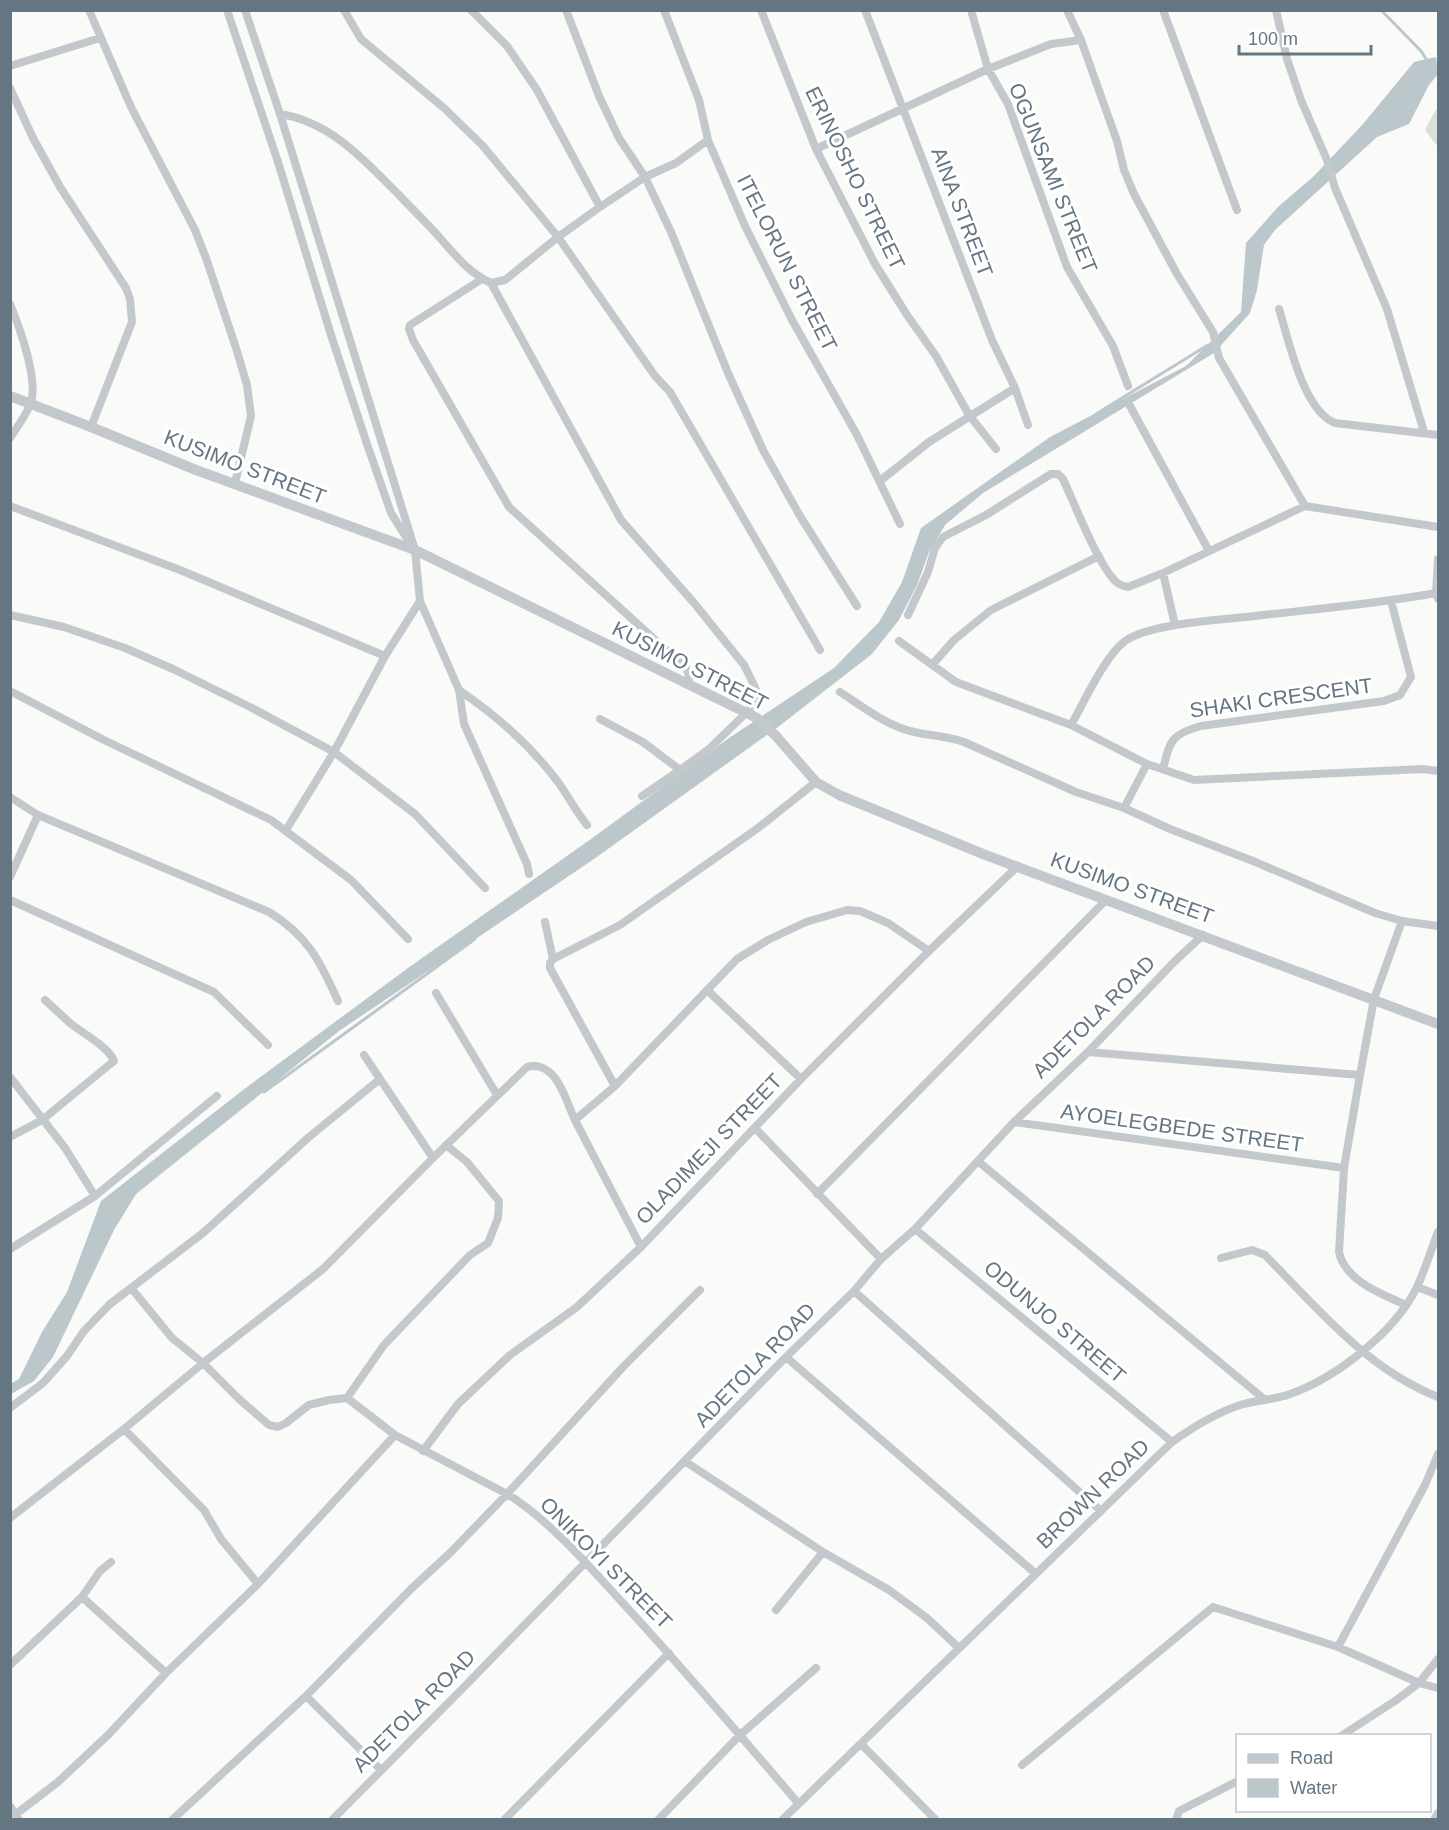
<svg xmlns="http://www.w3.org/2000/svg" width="1449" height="1830" font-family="Arial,sans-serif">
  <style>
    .green { fill: #dadfd7 }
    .water { fill: #bbc7cb }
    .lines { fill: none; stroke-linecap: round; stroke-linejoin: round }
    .stream { stroke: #bbc7cb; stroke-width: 3 }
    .minor { stroke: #c3c8cc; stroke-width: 8 }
    .tertiary { stroke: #c3c8cc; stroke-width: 10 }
    .labels { text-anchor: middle; stroke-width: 6; stroke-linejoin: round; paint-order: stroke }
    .street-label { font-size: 21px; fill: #657683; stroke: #fff }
  </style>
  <rect width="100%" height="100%" fill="#fafaf8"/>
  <path class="green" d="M1436,109L1438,114V147L1425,130Z"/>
  <path class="water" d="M1436,57L1438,74L1429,85L1409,124L1377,137L1275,230L1264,245L1257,290L1250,313L1214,353L983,493L945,525L929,552L917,585L899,620L872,654L778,727L594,859L339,1031L136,1194L114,1230L53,1357L34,1381L11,1394L10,1384L19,1379L42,1332L67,1292L101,1201L243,1090L408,968L591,839L729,738L834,668L879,622L902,582L921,528L1050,437L1186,366L1241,312L1246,243L1279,206L1314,176L1363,124L1414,62Z"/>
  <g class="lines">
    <path class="stream" d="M1381,10L1421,51L1428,62
      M1096,414L1208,345
      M264,1092L475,939"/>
    <path class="minor" d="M89,10L131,107L195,230L206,258L236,348L247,385L251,416L235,483
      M227,10L278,162L331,335L368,447L391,513L408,540
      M245,10L280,114L415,550L420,601L459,690L464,724L527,864L529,874
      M344,10L361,39L444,108L483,146L558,237L655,376L670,392L820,650
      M471,10L507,46L537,90L600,207
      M566,10L599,96L619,138L645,177L671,232L728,373L763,450L800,516L857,606
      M664,10L699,100L708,140L745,226L792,320L857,435L900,524
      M761,10L816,149L875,264L907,315L936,356L969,415L996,449
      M865,10L992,340L1015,388L1028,425
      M971,10L988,69L1008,104L1067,267L1113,346L1128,386
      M1067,10L1081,40L1117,141L1124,170L1134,194L1177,274L1213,332L1219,358L1305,506
      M1163,10L1237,210
      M1276,10L1287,59L1301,100L1327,160L1335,188L1387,309L1424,432
      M10,66L100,38
      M10,88L33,138L60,187L126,288L130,299L132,322L91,427
      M280,114C331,122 364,160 399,195C412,209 427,223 440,238C455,255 469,273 491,283L621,520L694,603L744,665L754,685L757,693L756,701L746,713L709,749L680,770L643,742L600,719
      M816,149L988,69L1051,44L1081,40
      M482,279L410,325L409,329L413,340L509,507L686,668L689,676L688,684
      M491,283L505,280L558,237L600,207L645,177L676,163L708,140
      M10,304C19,326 40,382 30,405C25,417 17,427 10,438
      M1279,309C1289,341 1303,410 1335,423L1438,435
      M1130,406L1209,551
      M880,481L929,442L1015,388
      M10,506L180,570L385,656
      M1438,559L1436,593L1438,599
      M1163,573L1175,625
      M10,615L64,627L125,648L173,669L250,707L334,752L415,814L485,888
      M908,615L928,572L935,548L943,537L986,515L1051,474H1058L1063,479C1076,507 1096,560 1115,581C1119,585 1123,586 1128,587L1163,573L1305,506L1438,527
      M899,641L956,682L1071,725L1147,764L1194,780L1423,769L1438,771
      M932,665L954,640L991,610L1099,556
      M459,690C497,716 531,746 558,782C568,796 576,811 587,825
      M10,691L102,739L271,820L351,880L408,939
      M840,692C863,707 887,726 914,732C931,736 948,736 964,742L1076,792L1124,808L1170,829L1253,861L1375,913L1402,921L1438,926
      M1071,725C1084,702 1105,656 1125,641C1151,623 1222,620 1255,616C1315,609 1376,604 1436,593
      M1163,769C1170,740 1172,734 1201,726L1384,701L1400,695L1411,677L1391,601
      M642,796L680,770
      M10,797L38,815L269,912C308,936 320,961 338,1001
      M1124,808L1147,764
      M286,830L334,752L385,656L420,601
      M10,877L38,815
      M10,900L214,992L268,1045
      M1402,921L1374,999L1360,1075L1344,1168L1339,1252C1345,1281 1382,1294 1406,1305
      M545,922L553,959L550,963V968L615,1086
      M553,959L620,925L758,828L816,782
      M707,990L801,1079
      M436,993L497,1095
      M1088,1052L1360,1075
      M364,1055L433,1158
      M10,1077L65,1148L95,1196
      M575,1120L615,1086L737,959L768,940L806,922L847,910L860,911L888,923L929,951
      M1014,1122L1344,1168
      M755,1128L881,1259
      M10,1137L42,1120L114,1061C109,1047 82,1033 70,1023C62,1016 54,1008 45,1000
      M979,1162L1264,1399
      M817,1194L1106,900
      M915,1229L1172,1442
      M10,1249L95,1196L217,1096
      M1221,1258L1252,1250L1265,1255C1318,1309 1367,1369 1438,1397
      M1417,1287L1438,1295
      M132,1289L172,1338L203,1363L239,1399L269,1425L278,1427L286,1423L309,1405L329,1400L347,1398
      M854,1291L1101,1511
      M786,1357L1036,1574
      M347,1398L395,1435L507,1494C547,1518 589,1566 620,1600C681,1666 740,1735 798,1803
      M347,1398L384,1345L470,1255L488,1243L498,1218L499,1201L467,1162L446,1145
      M10,1408L43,1383L67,1356L84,1331L110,1304L203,1233L309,1137L380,1079
      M124,1429L204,1510L221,1539L258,1584
      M423,1451L458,1404L510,1355L577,1307L641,1247L801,1079L929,951L1018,866
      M686,1462L823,1552L889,1590L927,1618L959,1648
      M10,1518L124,1429L203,1363L323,1269L433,1158L527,1067C538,1064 548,1069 555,1078C565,1091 569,1109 577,1124C598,1165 620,1206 641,1247
      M82,1597L166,1673
      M776,1610L823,1552
      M1338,1647L1425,1485L1438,1454
      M10,1665L82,1597L100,1571L111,1562
      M306,1696L381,1770
      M1341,1736L1395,1701L1419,1683L1438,1659
      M861,1744L936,1820
      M1022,1765L1213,1607L1338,1647L1419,1683L1438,1688
      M10,1806L19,1820
      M16,1814L58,1782L108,1735L166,1673L258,1584L395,1435
      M172,1820L306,1696L411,1589L450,1553L507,1494L623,1367L700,1290
      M332,1820L462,1689L786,1357L854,1291L881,1259L915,1229L1014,1122L1088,1052L1175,961L1203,935
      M504,1820L669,1653
      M658,1820L740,1735L816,1668
      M782,1820L1172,1442C1193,1427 1216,1413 1240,1405C1256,1400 1274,1400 1290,1394C1336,1378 1395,1332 1417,1287C1425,1270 1431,1250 1438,1232
      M1176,1820L1179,1811L1238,1781
      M1434,1820L1438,1813"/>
    <path class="tertiary" d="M10,396L91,427L196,470L415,550L757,718L776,736L816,782L839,795L983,854L1438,1024"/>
  </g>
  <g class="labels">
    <g class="street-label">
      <text transform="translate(855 178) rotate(64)" y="7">ERINOSHO STREET</text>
      <text transform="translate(1053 178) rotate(68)" y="7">OGUNSAMI STREET</text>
      <text transform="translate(962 212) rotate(69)" y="7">AINA STREET</text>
      <text transform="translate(787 263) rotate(63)" y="7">ITELORUN STREET</text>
      <text transform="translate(245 467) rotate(21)" y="7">KUSIMO STREET</text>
      <text transform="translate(690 666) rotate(27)" y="7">KUSIMO STREET</text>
      <text transform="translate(1281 698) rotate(-8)" y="7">SHAKI CRESCENT</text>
      <text transform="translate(1132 888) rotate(20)" y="7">KUSIMO STREET</text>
      <text transform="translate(1094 1017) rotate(-45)" y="7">ADETOLA ROAD</text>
      <text transform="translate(1182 1128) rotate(8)" y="7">AYOELEGBEDE STREET</text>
      <text transform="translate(709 1149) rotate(-46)" y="7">OLADIMEJI STREET</text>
      <text transform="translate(1055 1322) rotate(40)" y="7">ODUNJO STREET</text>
      <text transform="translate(755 1365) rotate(-46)" y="7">ADETOLA ROAD</text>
      <text transform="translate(1093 1494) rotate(-44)" y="7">BROWN ROAD</text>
      <text transform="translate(606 1563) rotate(45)" y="7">ONIKOYI STREET</text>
      <text transform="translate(414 1711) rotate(-45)" y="7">ADETOLA ROAD</text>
    </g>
  </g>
  <rect width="1449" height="1830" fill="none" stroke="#657683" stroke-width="24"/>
  <rect x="1236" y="1734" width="195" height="78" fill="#ffffff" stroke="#c1c8cd" stroke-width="1.5"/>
  <rect x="1248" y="1754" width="30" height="9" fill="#c3c8cc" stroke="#c1c8cd" stroke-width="1.5"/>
  <text x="1290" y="1764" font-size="18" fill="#657683">Road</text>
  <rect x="1248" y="1779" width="30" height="18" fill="#bbc7cb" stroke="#c1c8cd" stroke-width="1.5"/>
  <text x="1290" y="1794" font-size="18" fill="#657683">Water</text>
  <path d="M1239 45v9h132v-9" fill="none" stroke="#657683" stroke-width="3"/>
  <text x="1248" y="45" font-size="18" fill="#657683" stroke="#ffffff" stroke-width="4.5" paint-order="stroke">100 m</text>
</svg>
